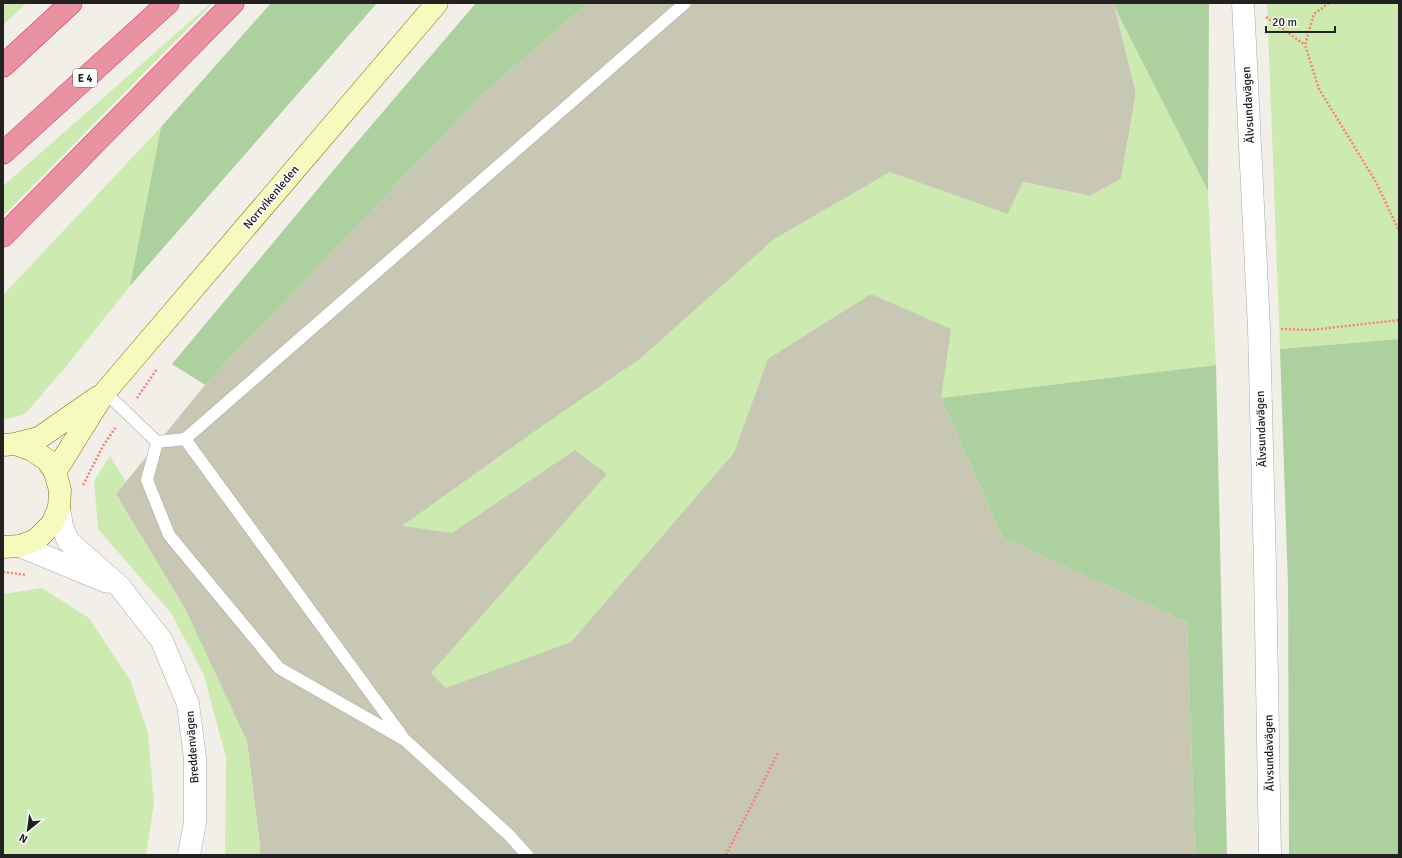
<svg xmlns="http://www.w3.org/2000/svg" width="1402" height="858" font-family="Signika,sans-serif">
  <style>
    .construction { fill: #c7c7b4 }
    .grass { fill: #cdebb0 }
    .forest { fill: #add19e }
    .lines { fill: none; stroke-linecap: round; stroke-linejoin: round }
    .service-casing { stroke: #a9a9a9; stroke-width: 13 }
    .tertiary-casing { stroke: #a9a9a9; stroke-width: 23 }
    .secondary-casing { stroke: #707d05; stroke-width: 23 }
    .motorway-casing { stroke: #dc2a67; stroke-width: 23 }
    .path { stroke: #fa8072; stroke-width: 2.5; stroke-dasharray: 2 2; stroke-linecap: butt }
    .service { stroke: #fff; stroke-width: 12 }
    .tertiary { stroke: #fff; stroke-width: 22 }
    .secondary { stroke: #f7fabf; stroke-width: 22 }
    .motorway { stroke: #e892a2; stroke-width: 22 }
    .labels { text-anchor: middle; stroke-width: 3; stroke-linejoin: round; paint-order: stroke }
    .shield { fill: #fff; stroke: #646464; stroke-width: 1 }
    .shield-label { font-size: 11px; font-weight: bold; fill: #222 }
    .street-label { font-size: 12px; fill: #222; stroke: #fff }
  </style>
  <rect width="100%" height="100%" fill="#f2efe9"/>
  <path class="construction" d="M588,3H1116L1115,8L1136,93L1121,179L1090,196L1023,182L1008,214L941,398L1003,538L1187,622L1195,855H259L260,846L247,741L116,494L205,385L484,93Z"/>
  <path class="grass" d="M3,3H27L3,25Z
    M211,3H213L3,216V186Z
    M1267,3H1399V339L1280,349Z
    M1115,8L1208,191L1216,365L941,398L951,329L871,294L768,359L734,453L571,642L446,688L431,673L607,474L575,450L452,533L402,526L542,426L641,358L774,239L890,172L1008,214L1023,182L1090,196L1121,179L1136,93Z
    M161,127L130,286L64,369L25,414L3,420V295Z
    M110,456L126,482L116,494L185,608L247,741L260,846L259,855H225L226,758L204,675L171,613L98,529L94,481Z
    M42,588L89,618L130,680L148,733L154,803L146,855H3V594Z"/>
  <path class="forest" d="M271,3H377L130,286L161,127Z
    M476,3H588L484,93L205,385L172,364L352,148Z
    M1116,3H1209L1208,191L1115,8Z
    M1399,339V855H1289L1288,585L1280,349Z
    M1216,365L1227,855H1195L1187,622L1003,538L941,398Z"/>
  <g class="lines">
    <defs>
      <path id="service" d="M105,392L157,442
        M185,439L685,3
        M157,442L147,480L169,535L279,668L405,740L509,835L527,855
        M157,442L185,439L402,736"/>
      <path id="tertiary" d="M1243,3L1259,328L1265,567L1270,855
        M59,508L62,526L68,541L120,587L162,641L188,704L195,758V822L189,855
        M20,546L105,581"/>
      <path id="secondary" d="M15,444L39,438L98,397
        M3,445L15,444L32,450L47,460L55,472L60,490L59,508L52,524L36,540L20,546L3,547
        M55,472L105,392L437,3"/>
      <path id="motorway" d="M3,66L71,3
        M3,153L168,3
        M3,236L233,3"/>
    </defs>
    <use href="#service" class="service-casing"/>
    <use href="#tertiary" class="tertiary-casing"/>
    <use href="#secondary" class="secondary-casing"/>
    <use href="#motorway" class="motorway-casing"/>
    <path class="path" d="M1329,3L1314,14L1305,45L1319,89L1376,182L1399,231
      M1266,17L1305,45
      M1281,329L1311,330L1399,320
      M137,398L157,369
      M83,485L103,446L116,427
      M3,572L26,575
      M726,855L778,753"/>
    <use href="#service" class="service"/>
    <use href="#tertiary" class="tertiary"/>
    <use href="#secondary" class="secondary"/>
    <use href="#motorway" class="motorway"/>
  </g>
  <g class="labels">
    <rect class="shield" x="73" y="69" width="24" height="18" rx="3"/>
    <g class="shield-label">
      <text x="85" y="82">E 4</text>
    </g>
    <g class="street-label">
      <text transform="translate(1248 105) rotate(-93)" y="4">Älvsundavägen</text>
      <text transform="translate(271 197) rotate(-50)" y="4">Norrvikenleden</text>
      <text transform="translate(1261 429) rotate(-92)" y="4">Älvsundavägen</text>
      <text transform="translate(192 747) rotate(-94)" y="4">Breddenvägen</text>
      <text transform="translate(1269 753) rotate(-91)" y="4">Älvsundavägen</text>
    </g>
  </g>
  <rect width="1402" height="858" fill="none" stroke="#222222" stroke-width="8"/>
  <g transform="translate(28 830) rotate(209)" stroke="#ffffff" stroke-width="3" paint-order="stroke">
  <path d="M0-3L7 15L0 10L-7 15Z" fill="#222222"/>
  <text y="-6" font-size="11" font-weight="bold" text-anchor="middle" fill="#222222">N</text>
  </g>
  <path d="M1266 26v6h69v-6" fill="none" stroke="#222222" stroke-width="2"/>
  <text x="1272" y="26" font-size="12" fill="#222222" stroke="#ffffff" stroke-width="3" paint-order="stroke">20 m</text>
</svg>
